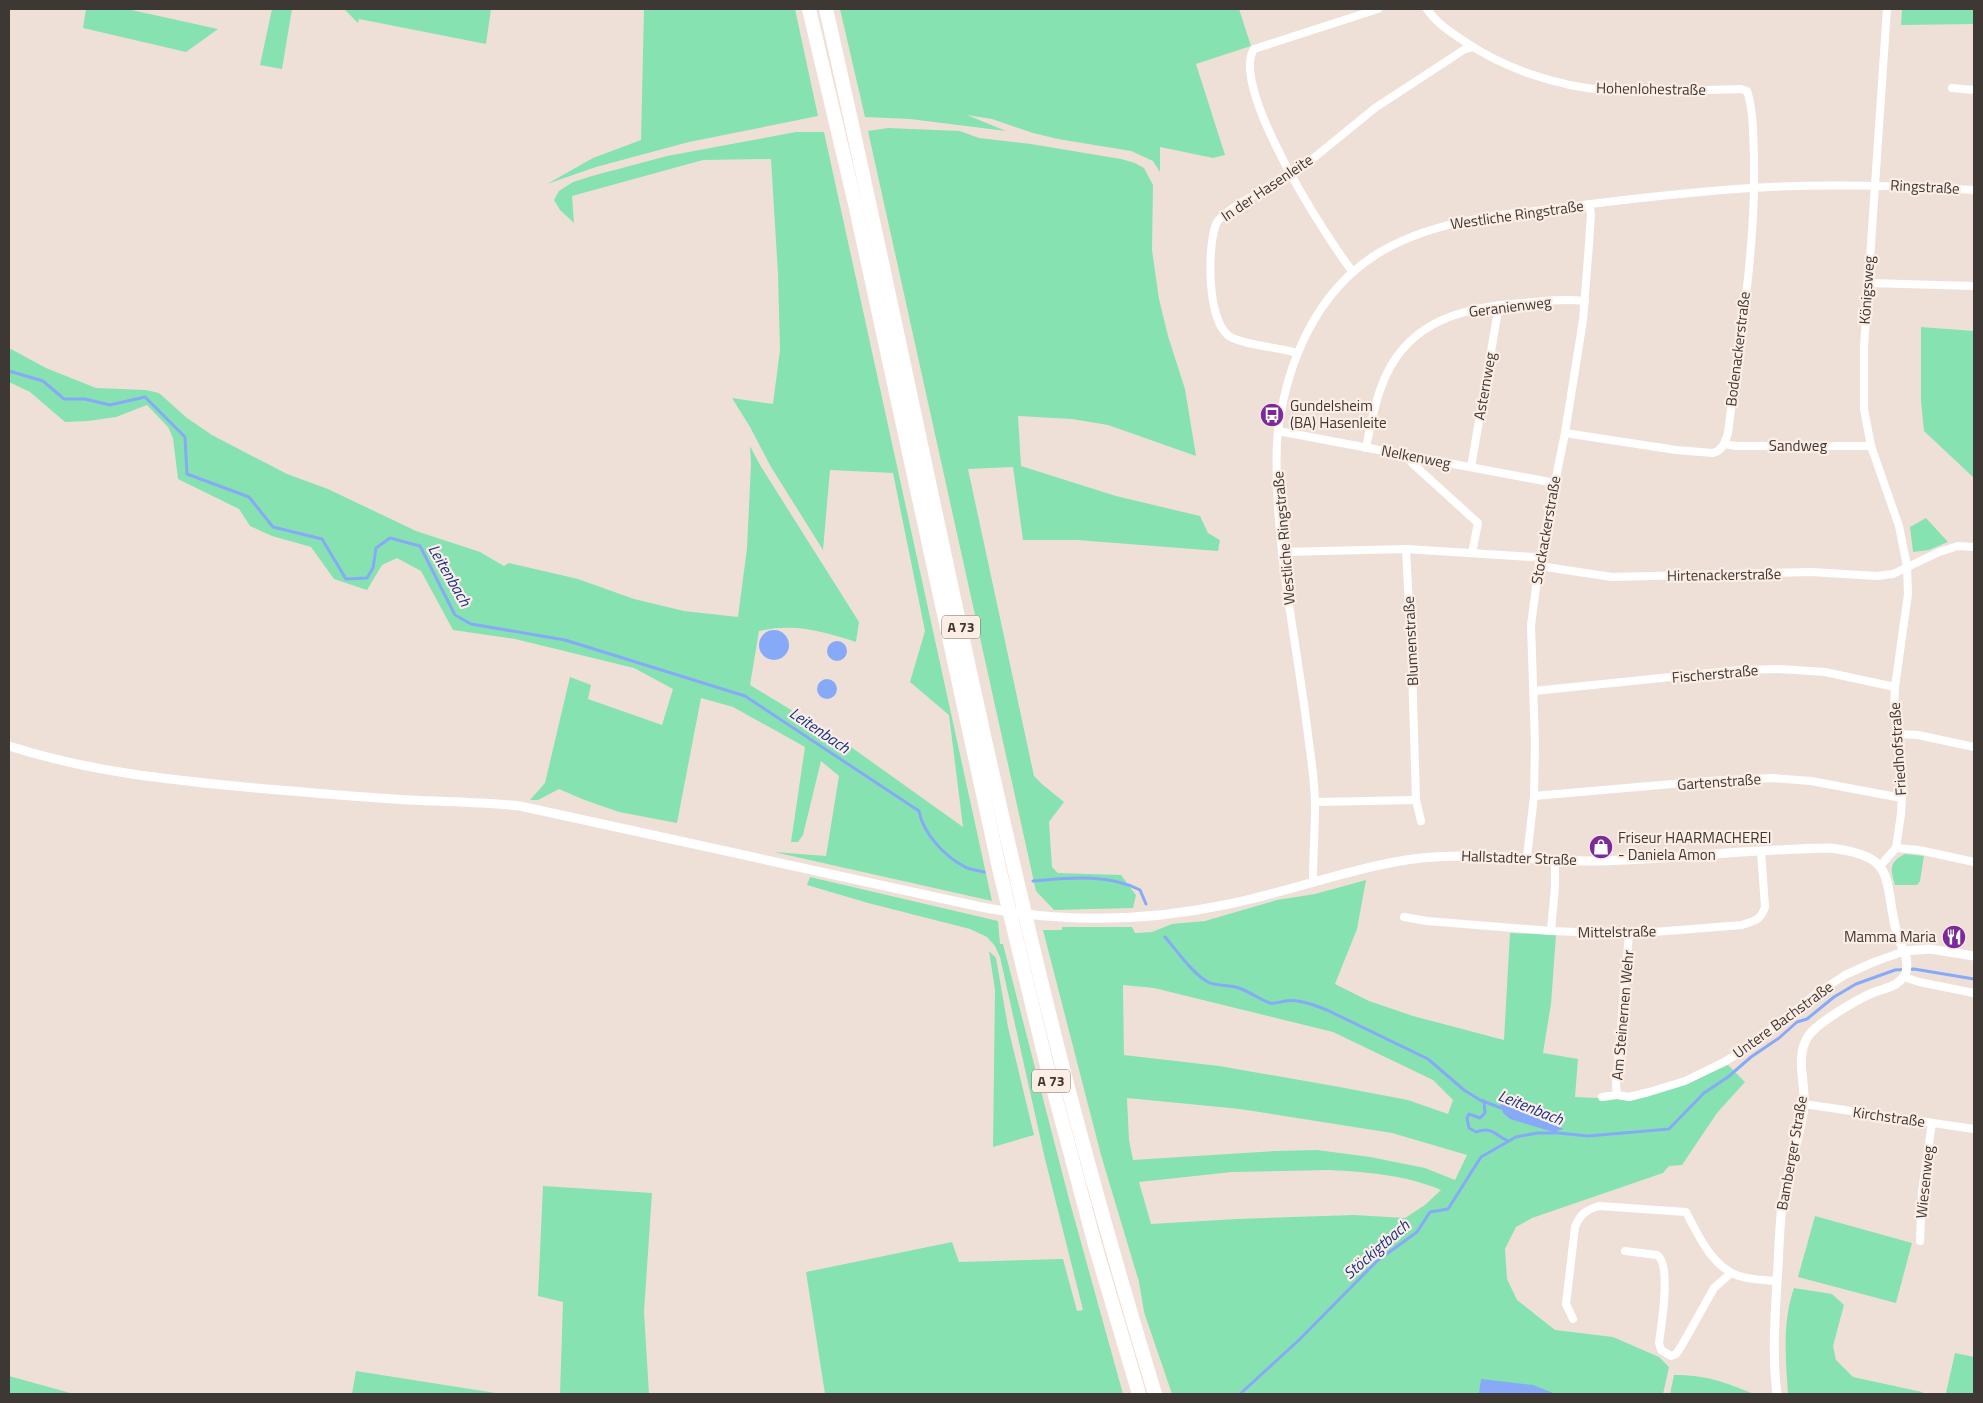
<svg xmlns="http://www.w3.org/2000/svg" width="1983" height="1403" font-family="'Titillium Web',sans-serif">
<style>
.green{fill:#87e2b1;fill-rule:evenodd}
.water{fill:#86aaf8}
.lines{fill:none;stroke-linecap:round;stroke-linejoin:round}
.stream{stroke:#86aaf8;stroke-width:3}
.minor{stroke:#fff;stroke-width:8}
.tertiary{stroke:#fff;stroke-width:9}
.motorway{stroke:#fff;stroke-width:14}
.labels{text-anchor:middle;stroke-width:4.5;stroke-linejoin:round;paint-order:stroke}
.shield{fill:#fcede5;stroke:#776e69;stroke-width:1}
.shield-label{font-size:14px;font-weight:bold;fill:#3e3834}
.street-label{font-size:15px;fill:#3e3834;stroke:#fcede5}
.poi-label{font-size:15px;fill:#3e3834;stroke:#fcede5;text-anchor:start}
.water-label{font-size:16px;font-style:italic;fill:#15338b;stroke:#fcede5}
</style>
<rect width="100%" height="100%" fill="#efe0d7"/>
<g class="green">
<path d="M86 9H127L218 29 186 52 83 28Z"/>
<path d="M272 9H292L282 69 260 65Z"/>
<path d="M344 9H491L486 44 359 19 358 23Z"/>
<path d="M644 9H795L818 116 689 142 596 167 547 184 593 158 641 140Z"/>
<path d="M840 9H1239L1251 46 1196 64 1225 155 1213 158 1160 147V172L1153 161 1131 151 1058 139 1033 133 992 119 967 115 1006 131 910 119 865 117Z"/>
<path d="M1902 9H1974V24L1901 25Z"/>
<path d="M888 128 960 131 979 138 1031 144 1121 159 1135 163 1144 168 1153 185 1152 250 1159 299 1168 336 1185 389 1196 456 1108 425 1072 419 1018 416 1021 466 1116 496 1200 516 1208 533 1220 540 1218 551 1077 540H1023L1013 467 968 469 1034 776 1043 785 1064 802 1049 822 1052 867 1058 873 1121 875 1136 895 1133 908 1054 910 1036 891 868 131Z"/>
<path d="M796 132H824L992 901 774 852 826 856 839 776 821 761 803 835 798 842H791L805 747 733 707 701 698 677 823 619 812 582 799 559 789 538 800H530L545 783 570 677 591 685 588 699 662 725 673 689 634 668 515 639 453 630 421 571 397 558 382 565 367 590 334 579 311 547 272 536 250 526 239 509 178 479 173 438 168 427 147 405 116 417 88 421 65 422 30 392 9 382V348L46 368 96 388 146 390 159 393 187 418 212 435 287 474 328 489 416 531 480 552 504 566 509 563 578 579 634 599 684 611 738 617 747 548 751 464 750 446 760 465 859 622 856 642C822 631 794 623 759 631L750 685 844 742 963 827 949 715 910 682 925 631 893 473 830 470 823 550 771 467 750 427 732 398 773 404 780 350 778 274 771 159 703 160 572 196 574 223 560 210 554 200 559 191 573 182 592 176 667 156Z"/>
<path d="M1921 327 1974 331V478L1924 431 1921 401Z"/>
<path d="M1926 518 1948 542 1929 550 1913 552 1910 527Z"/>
<path d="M1905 854 1924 856 1920 881 1917 885H1895C1890 869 1889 862 1905 854Z"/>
<path d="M810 877 998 921 1000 944H1003L1069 1199 1123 1394H825L806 1272 952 1242 959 1262 1063 1259 1077 1311 1083 1310 1045 1159 1000 957 995 946 987 937 970 929 868 903 807 885Z"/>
<path d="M1366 880 1357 929 1335 984 1369 1001 1413 1016 1504 1040 1510 933 1556 935 1551 1004 1543 1053 1578 1059 1575 1097 1623 1099 1685 1084 1728 1065 1745 1082 1717 1113 1682 1165 1669 1166 1663 1173 1532 1218 1516 1227 1505 1249 1507 1279 1517 1300 1555 1330 1613 1337 1659 1357 1669 1367 1663 1394H1172L1144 1312 1139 1282 1101 1155 1043 930H1062V927H1132L1135 933 1152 932 1172 924 1205 921 1277 900 1315 894ZM1123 985 1154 988 1333 1032 1433 1080 1453 1100 1448 1114 1408 1100 1334 1086 1219 1066 1124 1055ZM1127 1098 1240 1109 1392 1133 1467 1155 1455 1180 1425 1168 1370 1157 1317 1150 1274 1151 1133 1160 1129 1140ZM1501 1103 1507 1106 1564 1129 1504 1113ZM1329 1170C1366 1172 1406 1175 1441 1190L1425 1205 1405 1218 1354 1215 1236 1219 1151 1224 1139 1182 1232 1172Z"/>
<path d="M989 951 996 958 1008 1027 1034 1135 993 1147 995 990Z"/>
<path d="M543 1186 652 1193 644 1312 649 1394H560L563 1302 538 1296Z"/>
<path d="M1815 1216 1912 1243 1896 1303 1798 1277Z"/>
<path d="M1794 1288 1832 1294 1844 1305 1833 1346 1836 1360 1853 1377 1922 1392 1925 1394H1788C1786 1359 1782 1322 1794 1288Z"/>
<path d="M1955 1353 1974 1357V1394L1946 1393Z"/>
<path d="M356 1371 502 1394H352Z"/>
<path d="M1674 1375C1707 1375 1724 1382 1754 1394H1670Z"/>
<path d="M9 1376 74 1394H9Z"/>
</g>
<g class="water">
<circle cx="774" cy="645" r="15"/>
<circle cx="837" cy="651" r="10"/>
<circle cx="827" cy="689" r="10"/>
<path d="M1500 1103 1507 1106 1564 1129 1553 1132 1510 1119 1503 1113Z"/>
<path d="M1481 1379 1533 1385 1556 1394H1479Z"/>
</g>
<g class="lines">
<g class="stream">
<path d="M9 371 43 381 64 399H85L110 405 145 397 185 437 187 474 249 497 273 527 322 539 346 579 367 578 373 568 376 548 390 538 420 546 455 615 471 624 565 640 745 696 919 811C923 833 944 856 965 867 970 870 978 870 984 872"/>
<path d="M1033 881C1068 878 1109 873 1140 890L1146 904"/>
<path d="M1165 937C1177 951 1193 974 1208 982 1218 987 1229 984 1239 988 1248 991 1263 1001 1270 1003 1276 1004 1279 1002 1285 1001 1299 999 1314 1005 1327 1010L1428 1059 1464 1090 1480 1100 1504 1109"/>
<path d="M1484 1101 1485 1113 1480 1118 1469 1114 1467 1118 1469 1128 1476 1132C1492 1126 1495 1135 1508 1141"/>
<path d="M1553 1131 1558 1133 1588 1136 1669 1129 1704 1093 1728 1077 1751 1057 1779 1038 1797 1022 1807 1019 1834 997 1856 984 1895 970 1914 969 1974 979"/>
<path d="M1240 1394 1299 1340 1377 1261 1417 1232 1430 1212 1448 1209 1481 1157 1516 1137 1537 1133H1555"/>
</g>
<g class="minor">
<path d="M1427 9C1437 24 1453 34 1467 43 1506 69 1557 86 1604 90 1649 94 1696 90 1741 89L1747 91C1754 112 1753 137 1754 159 1756 251 1739 343 1728 433 1725 442 1723 450 1713 453L1676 450 1565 433"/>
<path d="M1952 88 1974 90"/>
<path d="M1353 272C1327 239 1229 87 1254 49L1378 9"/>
<path d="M1868 283 1974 286"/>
<path d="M1297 353C1279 347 1242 345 1229 336 1207 320 1207 248 1216 224 1219 217 1229 211 1236 206L1310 161 1375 108 1465 49 1473 47"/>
<path d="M1278 431 1555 483"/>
<path d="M1724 444 1736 446H1871"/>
<path d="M1366 448C1370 427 1374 405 1382 385 1404 326 1454 309 1512 304 1536 302 1561 298 1585 301"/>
<path d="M1406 455 1413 464 1478 523 1472 553"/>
<path d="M1471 467 1499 305"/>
<path d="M1406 549 1412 665 1416 800 1421 821"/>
<path d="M1282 552 1406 549 1532 557"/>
<path d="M1539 566 1612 577 1811 572 1877 576 1893 574 1939 552 1958 546 1974 547"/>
<path d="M1534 691 1740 670 1779 669 1825 672 1895 687"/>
<path d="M1897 734 1918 735 1974 747"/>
<path d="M1534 796 1707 781 1772 778 1811 781 1902 798"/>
<path d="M1315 802 1416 800"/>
<path d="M1896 848 1919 850 1974 862"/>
<path d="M1527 857 1534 796 1535 743 1531 625 1540 557 1565 433 1583 320 1589 244 1591 214 1589 204"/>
<path d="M1880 866 1896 848 1901 814 1903 778 1894 711 1895 687 1908 594 1907 566 1899 526 1871 446 1864 409V347L1887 9"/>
<path d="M1313 881C1313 856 1315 830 1315 805 1315 782 1311 758 1308 735 1299 659 1283 584 1278 507 1277 482 1275 456 1278 431 1287 362 1316 292 1377 254 1434 219 1503 215 1567 207 1629 199 1690 192 1751 188 1826 183 1900 186 1974 190"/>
<path d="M1404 917 1427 921 1551 931 1629 934 1742 925C1754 921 1761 920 1765 907L1761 851"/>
<path d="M1551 931 1555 886V859"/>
<path d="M1904 977 1919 982 1974 993"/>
<path d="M1617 1095 1616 1085 1629 934"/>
<path d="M1602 1097 1617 1095 1629 1097 1649 1092 1685 1081 1724 1062 1746 1049 1816 994 1845 975 1874 962 1905 951"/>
<path d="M1804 1104 1974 1129"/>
<path d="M1920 1241 1922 1191 1932 1123"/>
<path d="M1625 1251 1657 1255C1672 1264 1661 1327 1659 1343L1661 1350 1671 1356 1676 1354 1682 1345 1714 1288 1731 1273"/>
<path d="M1573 1319 1566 1304 1575 1227C1580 1214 1586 1210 1599 1206L1686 1212C1698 1235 1712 1267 1739 1276 1750 1280 1765 1280 1777 1281"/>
</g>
<g class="tertiary">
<path d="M9 746C90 772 170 780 255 788 306 792 358 797 410 800 447 802 483 802 520 806L981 907C1063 923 1143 922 1224 905 1291 892 1354 866 1421 858 1481 852 1538 861 1598 861 1675 859 1752 849 1830 848 1897 856 1883 876 1896 930 1899 946 1910 954 1906 972 1905 977 1900 981 1896 984 1889 988 1880 990 1872 993 1855 1001 1820 1021 1809 1035 1794 1056 1806 1083 1804 1106 1800 1139 1787 1172 1782 1206 1779 1230 1779 1256 1777 1281 1775 1318 1772 1357 1777 1394"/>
<path d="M1905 951 1930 949 1974 956"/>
</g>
<g class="motorway">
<path d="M809 9 856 208 999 868 1045 1058 1095 1245 1139 1394"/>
<path d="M826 9C906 358 972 710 1060 1057 1089 1170 1121 1282 1155 1394"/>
</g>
</g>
<defs>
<g id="bus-disc" transform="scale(1.25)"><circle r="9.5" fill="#7c2a99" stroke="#fcede5"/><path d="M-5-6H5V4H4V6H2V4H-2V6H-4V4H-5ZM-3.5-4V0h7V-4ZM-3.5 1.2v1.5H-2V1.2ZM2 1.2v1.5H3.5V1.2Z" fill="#fff"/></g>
<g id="shop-disc" transform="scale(1.25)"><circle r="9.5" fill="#7c2a99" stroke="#fcede5"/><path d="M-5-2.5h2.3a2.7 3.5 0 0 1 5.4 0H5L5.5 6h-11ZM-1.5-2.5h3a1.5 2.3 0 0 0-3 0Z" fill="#fff"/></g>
<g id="restaurant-disc" transform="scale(1.25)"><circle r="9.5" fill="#7c2a99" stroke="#fcede5"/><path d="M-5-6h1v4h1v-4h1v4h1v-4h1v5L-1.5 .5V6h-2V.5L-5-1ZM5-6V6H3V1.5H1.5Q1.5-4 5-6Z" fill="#fff"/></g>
</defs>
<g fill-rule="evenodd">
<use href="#bus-disc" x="1272" y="415"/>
<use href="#shop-disc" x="1601" y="847"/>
<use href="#restaurant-disc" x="1954" y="937"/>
</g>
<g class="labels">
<g class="shield">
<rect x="942" y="615.5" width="38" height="23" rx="4"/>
<rect x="1032" y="1069.5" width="38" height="23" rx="4"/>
</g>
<g class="shield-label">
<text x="961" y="632">A 73</text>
<text x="1051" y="1086">A 73</text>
</g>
<g class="street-label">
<text transform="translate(1651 89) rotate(1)" y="5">Hohenlohestraße</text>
<text transform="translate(1925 187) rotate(3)" y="5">Ringstraße</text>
<text transform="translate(1267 188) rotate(-34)" y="5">In der Hasenleite</text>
<text transform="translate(1517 215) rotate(-8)" y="5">Westliche Ringstraße</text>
<text transform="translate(1867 290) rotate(-86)" y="5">Königsweg</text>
<text transform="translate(1510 307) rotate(-7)" y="5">Geranienweg</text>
<text transform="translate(1738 349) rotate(-83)" y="5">Bodenackerstraße</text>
<text transform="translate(1485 386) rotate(-80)" y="5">Asternweg</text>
<text x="1798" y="451">Sandweg</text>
<text transform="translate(1416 457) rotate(11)" y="5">Nelkenweg</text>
<text transform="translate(1546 530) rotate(-80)" y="5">Stockackerstraße</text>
<text transform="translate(1284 538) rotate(-95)" y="5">Westliche Ringstraße</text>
<text transform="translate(1724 575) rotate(-1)" y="5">Hirtenackerstraße</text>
<text transform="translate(1411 641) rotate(-93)" y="5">Blumenstraße</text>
<text transform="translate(1715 674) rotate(-5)" y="5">Fischerstraße</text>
<text transform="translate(1898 749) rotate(-94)" y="5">Friedhofstraße</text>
<text transform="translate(1719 782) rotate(-4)" y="5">Gartenstraße</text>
<text transform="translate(1519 858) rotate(2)" y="5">Hallstadter Straße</text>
<text transform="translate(1617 932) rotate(-1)" y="5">Mittelstraße</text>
<text transform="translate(1623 1015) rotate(-85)" y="5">Am Steinernen Wehr</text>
<text transform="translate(1783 1020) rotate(-36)" y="5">Untere Bachstraße</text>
<text transform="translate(1889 1117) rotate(8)" y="5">Kirchstraße</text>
<text transform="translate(1792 1153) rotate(-80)" y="5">Bamberger Straße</text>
<text transform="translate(1925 1182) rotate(-84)" y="5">Wiesenweg</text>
</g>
<g class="poi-label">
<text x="1290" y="411">Gundelsheim<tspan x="1290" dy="17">(BA) Hasenleite</tspan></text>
<text x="1618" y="843">Friseur HAARMACHEREI<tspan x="1618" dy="17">- Daniela Amon</tspan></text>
<text x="1936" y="942" text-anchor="end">Mamma Maria</text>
</g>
<g class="water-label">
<text transform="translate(450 575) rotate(60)" y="6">Leitenbach</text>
<text transform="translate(820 730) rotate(34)" y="6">Leitenbach</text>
<text transform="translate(1531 1107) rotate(22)" y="6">Leitenbach</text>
<text transform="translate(1376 1249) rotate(-41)" y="6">Stöckigtbach</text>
</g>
</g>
<rect width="1983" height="1403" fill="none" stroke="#3e3834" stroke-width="20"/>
</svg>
